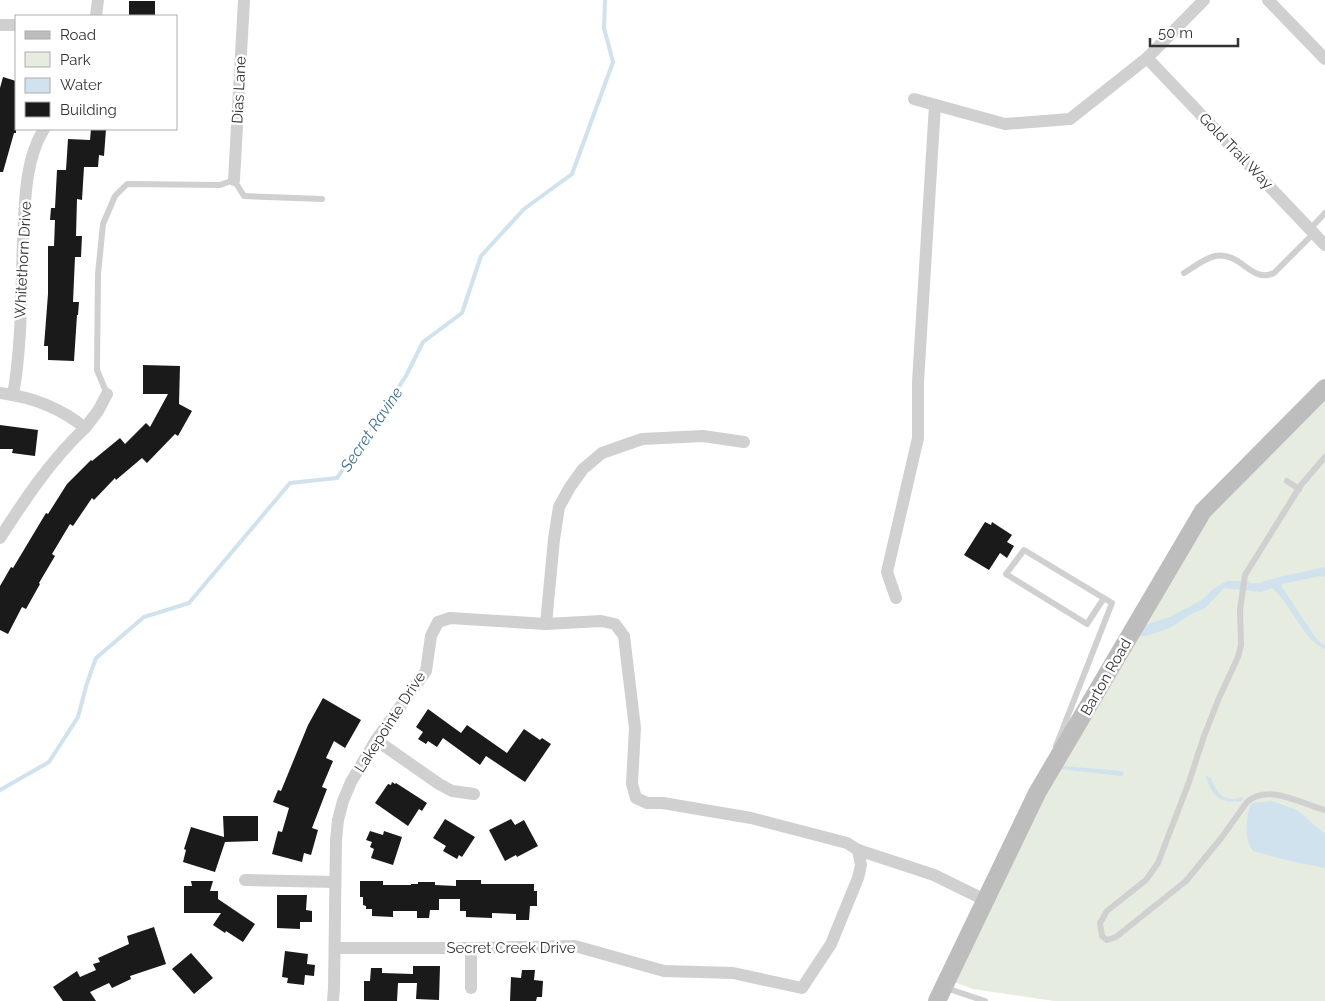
<svg xmlns="http://www.w3.org/2000/svg" width="1325" height="1001" font-family="Raleway,sans-serif">
<style>
.green{fill:#e6ecdf}
.water{fill:#cfe2ee}
.lines{fill:none;stroke-linecap:round;stroke-linejoin:round}
.stream{stroke:#cfe2ee;stroke-width:4}
.building{fill:#1a1a1a}
.lane{stroke:#d0d0d0;stroke-width:6}
.street{stroke:#d0d0d0;stroke-width:12}
.secondary{stroke:#bdbdbd;stroke-width:18}
.labels{text-anchor:middle;stroke-width:5;stroke-linejoin:round;paint-order:stroke}
.street-label{font-size:15px;fill:#333;stroke:#fff}
.water-label{font-size:16px;font-style:italic;fill:#3f7597;stroke:#fff}
</style>
<rect width="100%" height="100%" fill="#fff"/>
<path class="green" d="M1325 396V1001H1054L973 989 952 981 1040 797 1213 509Z"/>
<g class="water">
<path d="M1325 567V577L1320 576 1282 584 1281 586 1315 637 1321 643 1325 645V649C1303 641 1292 604 1272 588L1261 592 1224 588 1205 608 1193 613 1168 629 1145 636H1137L1140 627 1172 616 1202 600 1213 589 1227 581H1248L1251 583H1259L1275 578Z"/>
<path d="M1062 766 1122 771 1124 774 1122 776 1060 769Z"/>
<path d="M1206 776 1211 778C1215 788 1219 798 1231 799 1235 800 1239 797 1243 797L1242 801C1221 805 1211 795 1206 776Z"/>
<path d="M1272 801 1297 810 1325 834V868L1286 860 1253 851C1244 842 1246 818 1250 806L1252 803Z"/>
</g>
<g class="lines">
<path class="stream" d="M0 790 49 762 78 717 87 683 96 658 144 617 189 603 290 483 337 478 406 376 423 342 462 313 481 256 524 209 572 174 613 62 604 28 605 0"/>
</g>
<g class="building">
<rect x="129" y="1" width="26" height="15"/>
<path d="M3 77 16 81V133H14L3 172H0V88Z"/>
<path d="M91 129H106L104 156 99 155 98 167H84L82 200 77 199 76 236H82L81 257H75L73 302H79L78 315H77L74 361 48 360V346H44L48 294V246H54L55 220H50L51 208H55L57 170H66L68 139 90 140Z"/>
<path d="M143 365 180 366 179 404 192 411 178 436 175 434 147 463 142 458 116 480 115 478 94 500 92 498 73 526 70 524 52 554 55 556 39 583 40 584 26 609 22 607 8 634 0 630V586L11 567 13 568 46 513 48 514 67 484 91 460 92 461 120 438 125 444 146 423 150 427 168 394H143Z"/>
<path d="M0 425 38 430 35 456 12 453 13 449H0Z"/>
<path d="M985 522 991 525 992 522 1012 535 1007 542 1014 546 1007 558 1000 553 989 570 964 555Z"/>
<path d="M323 698 361 720 345 748 334 741 326 758 333 761 322 787 327 789 312 828 318 830 311 855 304 853 302 862 272 854 278 831 282 832 289 808 273 802 278 790 281 791 308 725Z"/>
<path d="M428 709 461 733 467 725 507 753 524 729 540 740 542 738 551 744 525 782 486 756 480 765 443 738 437 747 428 741 426 744 418 739 423 732 416 727Z"/>
<path d="M392 782 395 784 396 783 427 803 422 811 419 809 408 826 375 803 388 784 391 785Z"/>
<path d="M223 816H258V841L225 842 215 872 183 862 186 850 184 849 191 827 224 837Z"/>
<path d="M445 819 475 837 462 857 459 855 457 859 443 851 446 846 433 838Z"/>
<path d="M511 819 515 825 524 820 538 846 517 857 516 855 505 861 489 830Z"/>
<path d="M370 831 383 835 384 831 402 837 393 865 371 858 374 849 370 847 372 842 366 840Z"/>
<path d="M456 880H481V884H534V891H537V906H530L529 920H516V914L492 913V918L466 917V911H460V899H439V910H430L429 918H417V911H393V917L372 916V909H366V906L363 905V897H360V881H383V885H411V884H418V882H435V885L456 886Z"/>
<path d="M191 881H213L210 891H218V899L255 924 243 942 226 931 225 933 213 925 221 913H184V886H192Z"/>
<path d="M277 895H307L306 910 312 911V922H300V929L277 928Z"/>
<path d="M154 927 166 964 130 976 131 979 112 988 109 983 90 992 96 1001H63L53 987 77 971 80 977 96 970 93 964 100 962 98 958 129 944 127 936Z"/>
<path d="M285 951 308 954 307 964 315 965 314 976 305 975 304 985 287 983 288 978 282 977Z"/>
<path d="M191 953 213 978 194 994 172 969Z"/>
<path d="M413 966H440L439 1000 416 999 417 983H398L397 1001H364V981H370L371 968H382V973L413 974Z"/>
<path d="M522 970H535L534 980 543 981 542 997H537L536 1001H510L511 977 521 978Z"/>
</g>
<g class="lines">
<g class="lane">
<path d="M1310 229 1325 213"/>
<path d="M1184 273C1194 267 1203 259 1215 256 1241 251 1251 284 1274 273L1314 233"/>
<path d="M107 394 97 370 98 274 103 224 115 196 127 184 220 185 234 180 244 196 322 199"/>
<path d="M1325 457 1301 485 1245 575 1240 610 1241 645 1238 657 1219 698 1204 736 1189 782 1158 863 1146 880 1107 911 1100 923 1102 936 1107 940 1116 937 1186 881 1222 837 1247 802C1268 783 1302 804 1325 810"/>
<path d="M1287 481 1299 489"/>
<path d="M1056 746 1112 603 1024 550 1006 574 1087 624 1104 598"/>
<path d="M946 988 985 1001"/>
</g>
<g class="street">
<path d="M1268 0 1325 59"/>
<path d="M96 16 98 0"/>
<path d="M0 25H16"/>
<path d="M1147 58 1325 245"/>
<path d="M914 99 1005 124 1070 119 1147 58 1204 0"/>
<path d="M234 180 244 0"/>
<path d="M0 393C31 397 61 408 85 428 51 460 25 499 0 538"/>
<path d="M13 395C22 345 21 292 23 241 25 205 24 161 44 129"/>
<path d="M85 428 98 411 107 394"/>
<path d="M896 598 887 572 918 438V382L935 105"/>
<path d="M546 624 554 539 559 507 570 487 583 469 602 453 642 439 703 436 744 442"/>
<path d="M376 740 439 784 452 791 474 794"/>
<path d="M858 850 934 875 985 900"/>
<path d="M245 880 335 882"/>
<path d="M471 988V948"/>
<path d="M333 1001 334 988 336 840 338 820 343 801 351 782 376 740 426 671 431 636 438 622 450 618 546 624 601 621 615 624 624 636 635 728 632 784 636 798 647 803H663L751 818 847 843 858 850 861 865 858 878 831 944 802 988 733 973 664 971 575 946 471 948H335"/>
</g>
<path class="secondary" d="M937 1001 1037 793 1203 511 1325 388"/>
</g>
<g class="labels">
<g class="street-label">
<text transform="translate(239 90) rotate(-87)" y="5">Dias Lane</text>
<text transform="translate(1236 151) rotate(46)" y="5">Gold Trail Way</text>
<text transform="translate(23 260) rotate(-87)" y="5">Whitethorn Drive</text>
<text transform="translate(1106 677) rotate(-60)" y="5">Barton Road</text>
<text transform="translate(390 722) rotate(-57)" y="5">Lakepointe Drive</text>
<text x="511" y="953">Secret Creek Drive</text>
</g>
<g class="water-label">
<text transform="translate(371 429) rotate(-56)" y="6">Secret Ravine</text>
</g>
</g>
<rect x="15" y="15" width="162" height="115" fill="#ffffff" stroke="#adadad"/>
<rect x="25" y="31" width="25" height="8" fill="#bdbdbd" stroke="#adadad"/>
<text x="60" y="40" font-size="15" fill="#333333">Road</text>
<rect x="25" y="52" width="25" height="15" fill="#e6ecdf" stroke="#adadad"/>
<text x="60" y="65" font-size="15" fill="#333333">Park</text>
<rect x="25" y="78" width="25" height="15" fill="#cfe2ee" stroke="#adadad"/>
<text x="60" y="90" font-size="15" fill="#333333">Water</text>
<rect x="25" y="102" width="25" height="15" fill="#1a1a1a" stroke="#adadad"/>
<text x="60" y="115" font-size="15" fill="#333333">Building</text>
<path d="M1150 38v8h88v-8" fill="none" stroke="#333333" stroke-width="2.5"/>
<text x="1158" y="38" font-size="15" fill="#333333" stroke="#ffffff" stroke-width="4" paint-order="stroke">50 m</text>
</svg>
